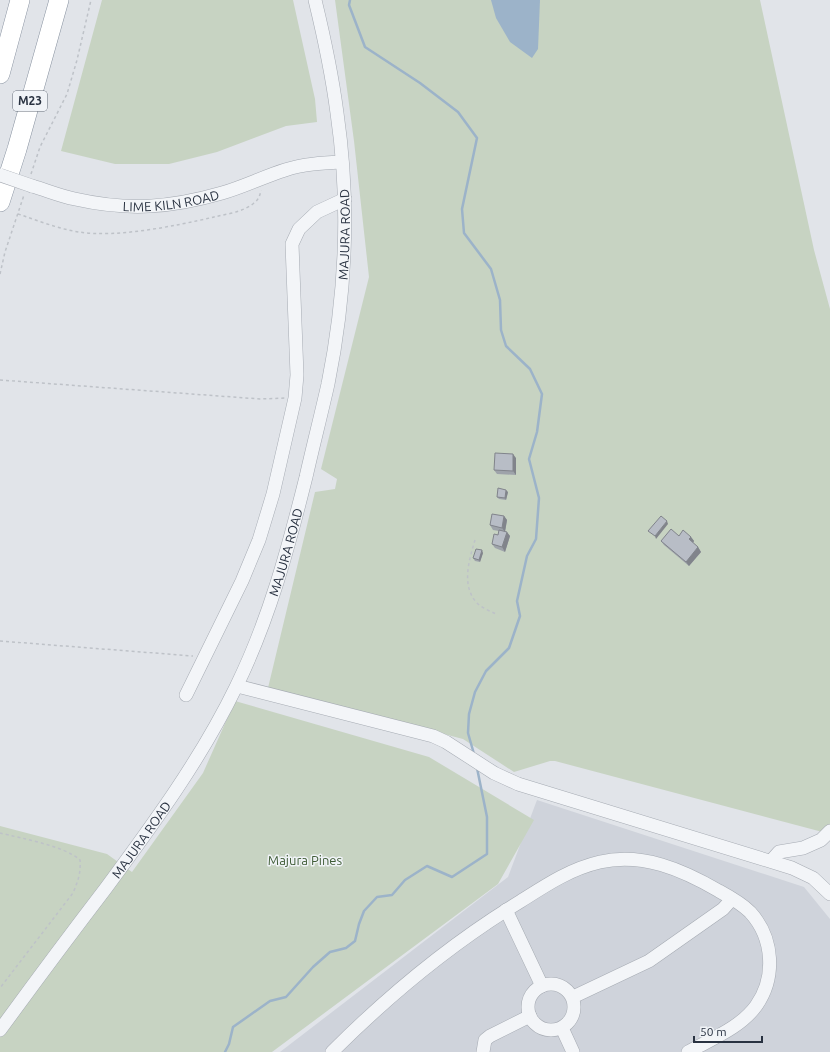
<svg xmlns="http://www.w3.org/2000/svg" width="830" height="1052" font-family="Ubuntu,sans-serif">
<style>
.built{fill:#cfd3db}
.green{fill:#c7d3c2}
.water{fill:#9cb3c9}
.lines{fill:none;stroke-linecap:round;stroke-linejoin:round}
.stream{stroke:#9cb3c9;stroke-width:2.5}
.minor-casing{stroke:#a6abb3;stroke-width:14}
.highway-casing{stroke:#8892a0;stroke-width:20}
.path{stroke:#bec2c8;stroke-width:1.5;stroke-dasharray:3 3;stroke-linecap:butt}
.minor{stroke:#f3f5f8;stroke-width:13}
.highway{stroke:#fff;stroke-width:19}
.minor-bridge-casing{stroke:#a6abb3;stroke-width:14;stroke-linecap:butt}
.minor-bridge{stroke:#f3f5f8;stroke-width:13}
.wall{fill:#9ea3aa}
.shaded-wall{fill:#81848b}
.building{fill:#b8bdc6;stroke:#81848b}
.labels{text-anchor:middle;stroke-width:3;stroke-linejoin:round;paint-order:stroke}
.shield{fill:#f0f3f7;stroke:#656c78;stroke-width:1}
.shield-label{font-size:12px;font-weight:bold;fill:#293241}
.street-label{font-size:13px;fill:#293241;stroke:#f0f3f7}
.park-label{font-size:13px;fill:#3f5c36;stroke:#f0f3f7}
</style>
<rect width="100%" height="100%" fill="#e1e4e9"/>
<path class="built" d="M537 800 804 887 830 919V1052H280L508 877Z"/>
<g class="green">
<path d="M102 0H293L315 99 317 122 286 126 217 152 169 164H115L61 151Z"/>
<path d="M335 0H760L814 250 830 309V834L555 761H550L514 772 463 739 268 688 315 492 335 489 337 479 321 469 369 277 354 141Z"/>
<path d="M235 701 429 757 534 820 498 884 272 1052H0V826L107 854 132 872 203 773Z"/>
</g>
<path class="water" d="M491 0H540L538 49 532 58 510 42 496 18Z"/>
<g class="lines">
<g class="stream">
<path d="M350 0 349 5 365 47 420 83 458 112 477 138 462 209 464 233 491 269 500 300 501 330 506 346 530 369 542 394 537 432 529 459 539 498 536 539 527 556 517 601 520 616 509 648 486 671 475 692 469 714 468 733 474 754"/>
<path d="M225 1052 229 1044 233 1027 270 1001 286 997 313 967 330 952 346 948 355 941 359 924 364 911 377 897 392 895 405 880 427 866 452 877 487 854V817L477 768"/>
</g>
<g class="minor-casing">
<g id="minor">
<path id="s1" d="M32 186C46 190 60 196 75 199 128 211 170 208 222 193 243 187 263 177 285 170 303 164 323 163 342 162"/>
<path d="M237 686 433 736 446 742 494 773 518 784 792 868 813 878 830 894"/>
<path d="M186 695 242 581 259 540 273 494 295 398 297 375 292 244 299 229 317 212 345 199"/>
<path d="M771 861 779 852 803 848 821 840 830 831"/>
<path d="M506 910 542 986"/>
<circle cx="551" cy="1007" r="23"/>
<path d="M573 997 649 961 723 909 732 899"/>
<path d="M562 1028 573 1052"/>
<path id="s2" d="M0 1030C35 982 70 935 106 888 154 823 201 759 236 687 269 620 288 549 306 477 313 446 321 415 328 384 346 295 350 203 337 113 332 75 324 37 315 0"/>
<path d="M332 1052C389 995 452 943 521 901 546 885 570 869 600 862 642 852 683 870 719 891 730 897 741 903 750 912 774 938 776 978 756 1006 740 1028 711 1039 688 1052"/>
<path d="M483 1052 485 1040 490 1036 530 1016"/>
</g>
</g>
<g class="highway-casing">
<g id="highway">
<path d="M0 74 20 0"/>
<path d="M0 202 17 149 59 0"/>
</g>
</g>
<g class="path">
<path d="M31 174 40 147 67 94 77 60 91 0"/>
<path d="M18 214C37 220 58 229 79 232 117 238 175 226 214 217 227 214 243 212 254 203 258 200 260 196 261 190"/>
<path d="M0 274 5 252 24 195"/>
<path d="M0 380 260 399 285 398"/>
<path d="M475 540C469 560 461 586 477 603 482 608 490 611 496 614"/>
<path d="M0 641 193 656"/>
<path d="M0 833C20 838 65 846 80 860 81 873 78 881 73 893L0 988"/>
</g>
<use href="#minor" class="minor"/>
<use href="#highway" class="highway"/>
<g class="minor-bridge-casing">
<path id="minor-bridge" d="M0 175 32 186"/>
</g>
<use href="#minor-bridge" class="minor-bridge"/>
</g>
<g class="wall">
<path d="M516 458V475L497 474 494 470Z"/>
<path d="M508 492 506 500 499 499 497 497Z"/>
<path d="M504 516 507 520 505 531 510 536 505 552 495 548 492 544 498 535 499 531 493 530 490 525Z"/>
<path d="M679 536 691 537 694 541 693 543 698 547 701 552 689 566 664 545 661 541Z"/>
<path d="M483 553 480 562 475 561 473 558Z"/>
</g>
<g class="shaded-wall">
<path d="M513 454 516 458V475L513 471Z"/>
<path d="M506 490 508 492 506 500 505 498Z"/>
<path d="M504 516 507 520 505 532 502 528Z"/>
<path d="M667 521 668 524 656 539 655 536Z"/>
<path d="M507 532 510 536 505 552 502 547Z"/>
<path d="M691 537 694 541 692 544 689 539Z"/>
<path d="M698 547 701 552 689 566 686 562Z"/>
<path d="M482 550 483 553 480 562 479 560Z"/>
</g>
<g class="building">
<path d="M495 453 513 454V471L494 470Z"/>
<path d="M498 488 506 490 505 498 497 497Z"/>
<path d="M492 514 504 516 502 528 490 525Z"/>
<path d="M661 516 667 521 655 536 648 531Z"/>
<path d="M671 529 679 536 683 530 691 537 689 539 698 547 686 562 661 541Z"/>
<path d="M499 530 507 532 502 547 492 544 494 534 498 535Z"/>
<path d="M476 549 482 550 479 560 473 558Z"/>
</g>
<g class="labels">
<rect class="shield" x="13" y="91" width="34" height="20" rx="3"/>
<g class="shield-label">
<text x="30" y="105">M23</text>
</g>
<g class="street-label">
<text dy="5" stroke="none"><textPath href="#s1" startOffset="142">LIME KILN ROAD</textPath></text>
<text dy="5" stroke="none"><textPath href="#s2" startOffset="885">MAJURA ROAD</textPath></text>
<text dy="5" stroke="none"><textPath href="#s2" startOffset="561">MAJURA ROAD</textPath></text>
<text dy="5" stroke="none"><textPath href="#s2" startOffset="237">MAJURA ROAD</textPath></text>
</g>
<g class="park-label">
<text x="305" y="865">Majura Pines</text>
</g>
</g>
<path d="M694 1036v6h68v-6" fill="none" stroke="#293241" stroke-width="2"/>
<text x="700" y="1036" font-size="12" fill="#293241" stroke="#f0f3f7" stroke-width="3" paint-order="stroke">50 m</text>
</svg>
